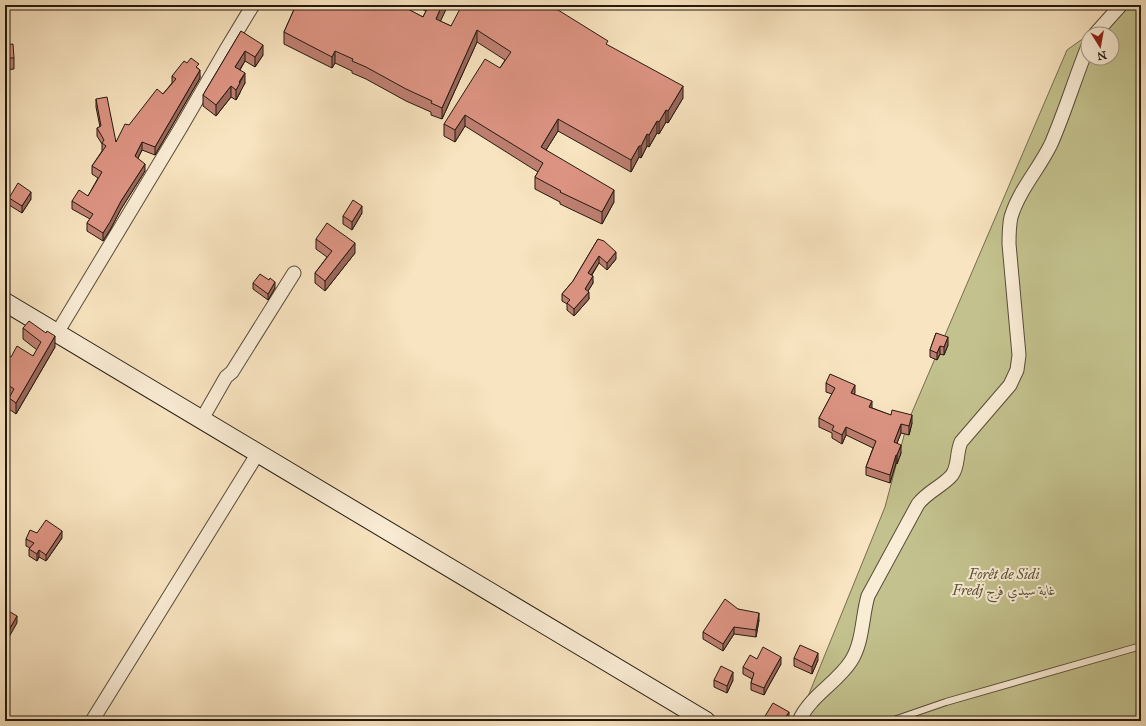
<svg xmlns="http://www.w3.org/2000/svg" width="1146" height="726" font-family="'IM FELL Great Primer',Amiri,serif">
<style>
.green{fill:#c3c28e;stroke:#746e4e}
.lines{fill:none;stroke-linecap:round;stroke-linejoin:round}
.service-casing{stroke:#594c3a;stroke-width:8}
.minor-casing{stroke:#594c3a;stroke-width:15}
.secondary-casing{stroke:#24190e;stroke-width:20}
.service{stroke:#faedd6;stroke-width:6}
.minor{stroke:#faedd6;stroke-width:13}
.secondary{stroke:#faedd6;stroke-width:18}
.wall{fill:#be7f71;stroke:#24190e;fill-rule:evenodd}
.shaded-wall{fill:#9b685c;stroke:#24190e}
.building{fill:#dd9483;stroke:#24190e}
.labels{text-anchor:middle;stroke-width:4;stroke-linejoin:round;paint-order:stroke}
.park-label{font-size:14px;font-style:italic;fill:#5c543b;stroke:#faedd6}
</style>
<rect width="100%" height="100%" fill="#f8e4c0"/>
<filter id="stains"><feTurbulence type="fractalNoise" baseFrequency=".005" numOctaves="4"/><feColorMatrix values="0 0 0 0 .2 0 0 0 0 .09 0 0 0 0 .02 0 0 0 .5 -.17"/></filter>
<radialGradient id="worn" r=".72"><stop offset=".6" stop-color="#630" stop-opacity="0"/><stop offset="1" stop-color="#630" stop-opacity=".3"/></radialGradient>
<path class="green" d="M1133 5H1141V721H798L885 507 907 424 1067 50 1088 35V58H1112V34H1090Z"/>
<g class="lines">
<g class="service-casing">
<path id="service" d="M891 721 946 702 1141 646"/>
</g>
<g class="minor-casing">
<g id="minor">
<path d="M1095 34 1121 5"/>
<path d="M57 333 180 129 227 48 253 5"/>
<path d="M202 419 226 377 232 372 294 273"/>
<path d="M92 721 258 453"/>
<path d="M799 721C810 696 837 683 851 661 863 643 862 616 868 596L918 504C928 491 943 486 952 475 959 466 956 453 961 442L1010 385 1017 370 1019 355 1009 244C1009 235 1009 226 1011 217 1019 190 1039 169 1051 144 1065 112 1075 78 1088 46"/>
</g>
</g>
<g class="secondary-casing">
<path id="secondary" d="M5 302 706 721"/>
</g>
<use href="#service" class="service"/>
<use href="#minor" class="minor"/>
<use href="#secondary" class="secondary"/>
</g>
<g class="wall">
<path d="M296 5H448L440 21 451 26 608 46 683 98 668 123 666 122 659 134 657 133 649 147 647 146 641 158 639 157 631 172 558 131 546 150 614 202 602 224 560 204V202L535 189V177L538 172 465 126 455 142 444 136V124L500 68 505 60 477 42 442 119 431 115V112L406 101 366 79 352 73V71L335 63 332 68 284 44V32ZM413 5 426 11 423 17 411 11Z"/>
<path d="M241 31 263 55 255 67 245 61 240 70 245 83 240 91V93L236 100 231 97 216 116 203 106V95Z"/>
<path d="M5 45 14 58V69L5 70Z"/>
<path d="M187 63 199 69 200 78 155 155 142 150 138 158 145 171 121 209 110 230 103 241 87 231V223L90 219 72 209V201L88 196 98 178 92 174V166L102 151V144L97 136V128L100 127 96 107V99L116 142 129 125 163 94 172 83V76Z"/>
<path d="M9 198 31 199 22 213 9 205Z"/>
<path d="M362 213 352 230 343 224V216Z"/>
<path d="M316 239 355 253 325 291 315 283V273L327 257 316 249Z"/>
<path d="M598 239 616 259 607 270 599 263 592 275 593 283 588 291 589 299 574 316 567 310V304L562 301V294L573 281Z"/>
<path d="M269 280 275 288 268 300 253 289V283Z"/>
<path d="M23 328 55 347 16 414 9 409V398L10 397 5 394V353L11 357 33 356 37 350 23 339Z"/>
<path d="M936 333 948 345 944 355 940 354 937 360 930 357V350Z"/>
<path d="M826 383 855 393 854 394 872 408 912 423 909 435 901 433 897 443 901 453 897 464 896 463 890 483 866 475V467L873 448 846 435 842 444 832 438V433L819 427V418L832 394 826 392Z"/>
<path d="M37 533 62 538 46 561 39 557 37 561 29 556V549L30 548 26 546V539Z"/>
<path d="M738 609 759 620 756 637 734 634 723 651 703 639V632Z"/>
<path d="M794 658 818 660 812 674 794 666Z"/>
<path d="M757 659 781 664 767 689 764 695 751 690V683L752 679 743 674V667Z"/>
<path d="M714 680H733L727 693 714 687Z"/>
</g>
<g class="shaded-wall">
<path d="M408 5H413L406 20V8Z"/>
<path d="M442 5H448L436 31V19Z"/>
<path d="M477 30V42L442 119V108Z"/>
<path d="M263 45V55L255 67V57Z"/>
<path d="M245 51V61L235 77V67Z"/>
<path d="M335 51V63L332 68V57Z"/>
<path d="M200 70V78L155 155V147Z"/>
<path d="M245 73V83L236 100V90Z"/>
<path d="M231 86V97L216 116V105Z"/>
<path d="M683 86V98L668 123V111Z"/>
<path d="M666 110V122L659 134V122Z"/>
<path d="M465 115V126L455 142V130Z"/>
<path d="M558 119V131L541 158V147Z"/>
<path d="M657 121V133L649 147V135Z"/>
<path d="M647 134V146L641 158V146Z"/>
<path d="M142 142V150L135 164V156Z"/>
<path d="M639 146V157L631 172V160Z"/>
<path d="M145 164V171L121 209 110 230 103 241V233L121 201Z"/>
<path d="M614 190V202L602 224V212Z"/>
<path d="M31 192V199L22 213V206Z"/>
<path d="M362 206V213L352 230V222Z"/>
<path d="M355 243V253L325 291V281Z"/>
<path d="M616 252V259L607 270V263Z"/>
<path d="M599 256V263L588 280V273Z"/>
<path d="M593 276V283L585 296V289Z"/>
<path d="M275 282V288L268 300V294Z"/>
<path d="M589 292V299L574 316V309Z"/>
<path d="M55 336V347L16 414V403Z"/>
<path d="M948 337V345L944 355V347Z"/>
<path d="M940 346V354L937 360V353Z"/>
<path d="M855 385V393L851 401V393Z"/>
<path d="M872 401V409L869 407Z"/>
<path d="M912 415V423L909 435V426Z"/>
<path d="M901 424V433L894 451V442Z"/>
<path d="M846 427V435L842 444V435Z"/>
<path d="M901 445V453L897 464V455Z"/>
<path d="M896 455V463L890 483V475Z"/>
<path d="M62 531V538L46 561V555Z"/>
<path d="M39 550V557L37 561V554Z"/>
<path d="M759 613V620L756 637V630Z"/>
<path d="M17 616V623L5 644V637Z"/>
<path d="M734 627V634L723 651V644Z"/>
<path d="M818 653V660L812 674V667Z"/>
<path d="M781 657V664L767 689 764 695V688L767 682Z"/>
<path d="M733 672V680L727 693V686Z"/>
<path d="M789 712V720L788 721H783Z"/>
</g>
<g class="building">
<path d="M296 5H408L406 8 423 17 429 5H442L436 19 451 26 462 5H550L608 41 606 44 683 86 668 111 666 110 659 122 657 121 649 135 647 134 641 146H639L631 160 558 119 541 147 614 190 602 212 560 192 561 191 535 177 543 163 465 115 455 130 444 124 485 59 500 68 511 52 477 30 442 108 431 103 432 101 406 89 366 67 352 61 353 59 335 51 332 57 284 32Z"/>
<path d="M241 31 263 45 255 57 245 51 235 67 245 73 239 82 240 83 236 90 231 86 216 105 203 95Z"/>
<path d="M13 44 14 58H5V45Z"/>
<path d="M191 58 199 64 196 67 200 70 155 147 142 142 135 156 145 164 121 201 110 222 103 233 87 223 93 214 72 201 79 190 88 196 102 172 92 166 106 146 102 143 104 140 97 128 101 126 96 99 107 97 116 142 125 124 129 125 157 89 163 94 176 79 172 76 184 61 187 63Z"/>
<path d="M18 183 31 192 22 206 9 198Z"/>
<path d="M353 200 362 206 352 222 343 216Z"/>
<path d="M327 223 355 243 325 281 315 273 332 251 316 239Z"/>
<path d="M598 239 604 241 616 252 607 263 599 256 588 273 593 276 585 289 589 292 574 309 567 303 570 300 562 294 573 281Z"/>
<path d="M260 274 269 280 270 278 275 282 268 294 253 283Z"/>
<path d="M29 321 46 333 47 331 55 336 16 403 9 398 14 389 5 383V353L11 357 17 346 33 356 41 342 23 328Z"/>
<path d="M936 333 948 337 944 347 940 346 937 353 930 350Z"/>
<path d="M830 374 855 385 851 393 872 401 869 407 891 415 892 410 912 415 909 426 901 424 894 442 901 445 897 455H896L890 475 866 467 876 441 846 427 842 435 832 430 834 426 819 418 835 388 826 383Z"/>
<path d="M46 520 62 531 46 555 39 550 37 554 29 549 34 543 26 539 30 530 37 533Z"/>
<path d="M725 599 738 609 759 613 756 630 734 627 723 644 703 632Z"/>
<path d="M5 609 17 616 5 637Z"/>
<path d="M800 645 818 653 812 667 794 658Z"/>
<path d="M763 647 781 657 767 682 764 688 751 683 754 673 743 667 750 655 757 659Z"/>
<path d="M721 666 733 672 727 686 714 680Z"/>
<path d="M773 703 789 712 783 721H762Z"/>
</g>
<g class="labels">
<g class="park-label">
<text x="1004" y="579">Forêt de Sidi<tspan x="1004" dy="16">Fredj غابة سيدي فرج</tspan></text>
</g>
</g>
<rect width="1146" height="726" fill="none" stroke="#f8e4c0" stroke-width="20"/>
<rect x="6" y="6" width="1134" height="714" fill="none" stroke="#24190e" stroke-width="2"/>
<rect x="10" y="10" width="1126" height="706" fill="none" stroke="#24190e"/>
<g transform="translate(1100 46) rotate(169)"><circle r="19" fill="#faedd6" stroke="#a49886"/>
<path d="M0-3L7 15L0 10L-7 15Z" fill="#8f2418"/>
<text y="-6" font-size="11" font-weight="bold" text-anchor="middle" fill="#24190e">N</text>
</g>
<rect width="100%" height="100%" filter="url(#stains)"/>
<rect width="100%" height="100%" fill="url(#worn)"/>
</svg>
